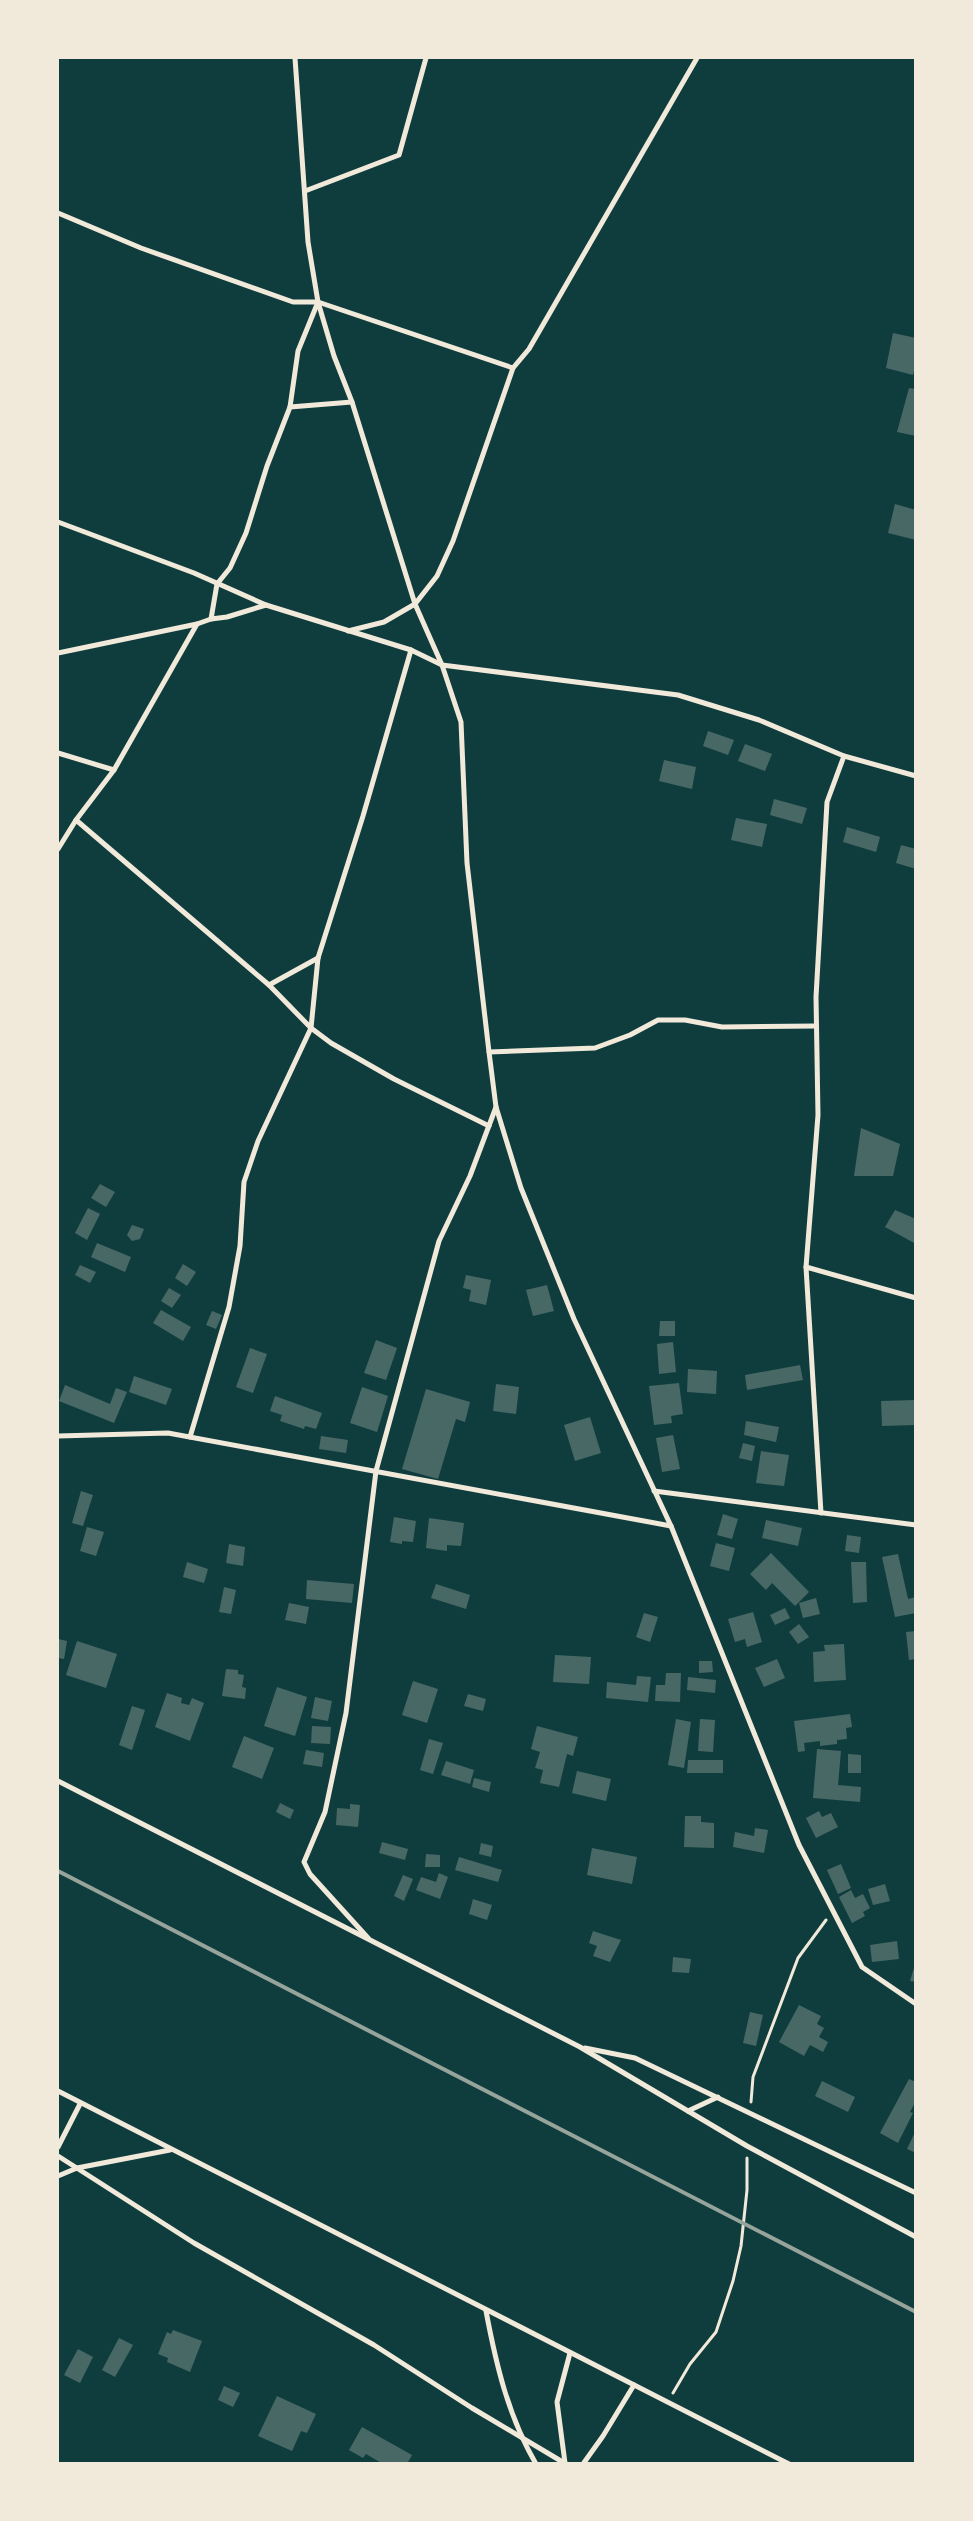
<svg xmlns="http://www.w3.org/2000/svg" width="973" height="2521" font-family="Signika,sans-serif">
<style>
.building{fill:#486865}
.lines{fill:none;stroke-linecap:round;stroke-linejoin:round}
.path{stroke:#f1e9da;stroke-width:3}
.minor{stroke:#f1e9da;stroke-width:5}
.rail{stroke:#97a49c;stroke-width:4}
</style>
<rect width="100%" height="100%" fill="#0f3d3e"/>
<g class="building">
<path d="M893 333 916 338V364L913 375 886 368Z"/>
<path d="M909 388 916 389V436L897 432Z"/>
<path d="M895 504 916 510V540L888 533Z"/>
<path d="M708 731 734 740 728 755 703 746Z"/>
<path d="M745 744 772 754 765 771 738 761Z"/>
<path d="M664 760 696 767 692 789 659 781Z"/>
<path d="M774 799 807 808 802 824 770 815Z"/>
<path d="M736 818 767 824 762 847 731 840Z"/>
<path d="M847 827 880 837 876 852 843 842Z"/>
<path d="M901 845 916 849V869L896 863Z"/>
<path d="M861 1128 900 1144 893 1176H854Z"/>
<path d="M100 1184 115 1192 106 1207 91 1198Z"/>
<path d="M88 1208 100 1214 87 1240 75 1233Z"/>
<path d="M895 1210 916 1219V1244L885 1227Z"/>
<path d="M132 1225 144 1229 140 1239 132 1241 127 1235Z"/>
<path d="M97 1243 131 1257 125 1272 91 1257Z"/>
<path d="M183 1264 196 1272 187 1286 175 1278Z"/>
<path d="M80 1265 96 1272 90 1283 75 1275Z"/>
<path d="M466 1275 491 1280 486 1305 469 1301 471 1290 463 1288Z"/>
<path d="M547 1285 554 1311 533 1316 526 1290Z"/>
<path d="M169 1288 181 1295 172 1308 161 1301Z"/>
<path d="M161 1310 191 1327 183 1341 153 1323Z"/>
<path d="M212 1311 222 1315 216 1329 206 1325Z"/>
<path d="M660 1321H675V1336H659Z"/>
<path d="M376 1340 397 1348 386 1380 364 1373Z"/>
<path d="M673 1342 676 1372 659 1374 657 1344Z"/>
<path d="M250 1348 267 1354 253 1393 236 1387Z"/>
<path d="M800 1365 803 1380 747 1390 745 1375Z"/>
<path d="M688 1369 717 1371 716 1394 687 1392Z"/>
<path d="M134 1376 172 1389 166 1405 129 1392Z"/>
<path d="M679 1383 683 1414 671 1416 672 1423 654 1425 649 1386Z"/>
<path d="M496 1384 519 1387 516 1414 493 1411Z"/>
<path d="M65 1385 110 1404 116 1388 127 1392 114 1423 59 1401Z"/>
<path d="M362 1387 388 1396 377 1432 350 1423Z"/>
<path d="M426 1389 470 1402 465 1422 456 1419 438 1479 402 1469Z"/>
<path d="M275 1396 322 1413 316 1429 305 1426 304 1429 280 1421 282 1415 270 1411Z"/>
<path d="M916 1400V1425L882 1426 881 1401Z"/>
<path d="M590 1417 601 1453 575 1461 564 1425Z"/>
<path d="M746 1421 779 1427 776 1442 744 1435Z"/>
<path d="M673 1435 680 1469 662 1472 656 1438Z"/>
<path d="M321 1436 348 1440 346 1453 319 1449Z"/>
<path d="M743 1443 755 1446 752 1461 739 1458Z"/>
<path d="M761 1451 789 1455 784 1486 756 1483Z"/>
<path d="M81 1491 93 1495 83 1526 72 1523Z"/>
<path d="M723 1514 738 1519 732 1539 717 1535Z"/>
<path d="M394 1517 416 1521 413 1542 402 1541V1544L390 1542Z"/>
<path d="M429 1518 464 1523 461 1546 447 1545V1551L426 1548Z"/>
<path d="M766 1520 802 1528 798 1546 762 1538Z"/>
<path d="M87 1527 104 1532 96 1556 80 1551Z"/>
<path d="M847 1535 861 1537 859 1553 845 1551Z"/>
<path d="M716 1543 735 1548 729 1571 710 1566Z"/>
<path d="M229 1544 245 1547 243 1566 226 1563Z"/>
<path d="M771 1553 809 1592 795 1606 772 1583 766 1590 750 1574Z"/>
<path d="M898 1554 908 1599 916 1597V1613L895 1617 882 1557Z"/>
<path d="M187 1562 208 1569 204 1583 183 1577Z"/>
<path d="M851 1562H866L867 1602 853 1603Z"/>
<path d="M307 1580 354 1584 352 1603 306 1599Z"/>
<path d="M436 1584 470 1595 466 1609 431 1598Z"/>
<path d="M224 1587 236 1590 231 1614 219 1612Z"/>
<path d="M816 1598 820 1614 803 1618 799 1603Z"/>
<path d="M289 1603 309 1607 306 1624 285 1620Z"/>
<path d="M785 1608 790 1618 775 1625 770 1615Z"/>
<path d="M753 1612 762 1642 747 1647 745 1639 735 1642 728 1619Z"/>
<path d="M644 1613 658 1617 650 1642 636 1637Z"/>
<path d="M799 1624 809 1637 798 1644 789 1632Z"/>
<path d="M916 1631V1659L909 1660 906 1632Z"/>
<path d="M58 1639 67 1641 64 1659 58 1658Z"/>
<path d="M77 1641 117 1654 106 1688 66 1675Z"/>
<path d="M844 1644 846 1680 814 1682 813 1652 825 1651 824 1645Z"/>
<path d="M555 1655 591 1657 589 1684 553 1682Z"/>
<path d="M777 1659 785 1678 764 1687 755 1668Z"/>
<path d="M699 1661H712L713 1672 699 1673Z"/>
<path d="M226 1669 238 1670V1674L244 1675 242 1687 246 1688 245 1699 222 1696Z"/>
<path d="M666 1673H681L680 1702 655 1701 656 1685H665Z"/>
<path d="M637 1676 651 1677 648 1702 606 1698 607 1682 636 1685Z"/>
<path d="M688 1677 716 1680 715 1693 687 1690Z"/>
<path d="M413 1681 438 1689 427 1723 402 1715Z"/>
<path d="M277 1687 307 1697 295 1736 264 1726Z"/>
<path d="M167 1693 182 1698 181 1703 189 1705 192 1698 204 1703 190 1741 155 1727Z"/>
<path d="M468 1694 486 1699 483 1711 464 1706Z"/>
<path d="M315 1697 332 1701 328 1721 311 1718Z"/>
<path d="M132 1706 145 1710 132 1750 119 1745Z"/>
<path d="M850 1714 852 1727 846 1728 847 1739 837 1740V1744L820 1746V1741L804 1743 805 1751 798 1752 794 1721Z"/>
<path d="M676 1719 691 1722 684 1768 668 1765Z"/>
<path d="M700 1719 715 1720 713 1752 698 1751Z"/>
<path d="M312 1726 331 1727 330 1744 311 1743Z"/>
<path d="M537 1726 578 1737 573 1756 567 1754 559 1787 540 1783 543 1770 535 1768 540 1752 531 1749Z"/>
<path d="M244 1736 274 1748 262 1779 232 1767Z"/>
<path d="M429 1739 443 1743 433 1774 420 1770Z"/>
<path d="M817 1749 841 1751 838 1785 861 1787 860 1802 813 1798Z"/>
<path d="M306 1750 324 1753 322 1767 303 1764Z"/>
<path d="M848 1754 861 1755V1773H848Z"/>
<path d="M688 1760H723V1773H687Z"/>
<path d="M446 1761 474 1770 470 1784 441 1775Z"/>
<path d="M577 1771 611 1779 606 1801 572 1793Z"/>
<path d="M474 1778 491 1782 489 1792 472 1787Z"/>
<path d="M280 1803 294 1810 290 1819 276 1812Z"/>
<path d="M350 1804 360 1805 358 1827 336 1825 337 1808 350 1809Z"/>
<path d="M819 1811 822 1817 831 1813 838 1827 816 1838 806 1818Z"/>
<path d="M685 1816H701V1822L714 1823V1848L684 1847Z"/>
<path d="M755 1828 768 1830 764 1853 733 1847 735 1832 754 1836Z"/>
<path d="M382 1842 408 1849 405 1860 379 1853Z"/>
<path d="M481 1843 493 1846 491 1857 479 1854Z"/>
<path d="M592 1848 637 1857 632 1884 587 1875Z"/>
<path d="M426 1854 440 1855V1867H425Z"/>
<path d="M459 1857 502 1870 498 1882 455 1870Z"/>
<path d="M841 1864 851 1888 838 1894 827 1870Z"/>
<path d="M439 1873 448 1877 440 1899 416 1890 421 1877 436 1882Z"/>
<path d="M403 1875 413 1879 404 1901 394 1896Z"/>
<path d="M885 1884 890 1901 873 1905 868 1889Z"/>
<path d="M851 1890 855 1898 863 1894 870 1908 863 1912 865 1916 852 1923 839 1897Z"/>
<path d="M473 1899 492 1905 487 1920 469 1914Z"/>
<path d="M593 1931 621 1940 610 1962 593 1956 597 1946 589 1943Z"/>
<path d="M897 1941 899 1959 872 1962 870 1945Z"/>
<path d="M673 1957 691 1959 689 1973 672 1972Z"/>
<path d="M916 1961V1982L910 1981Z"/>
<path d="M799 2005 821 2016 817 2024 824 2028 819 2037 828 2042 823 2052 810 2045 804 2056 779 2042Z"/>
<path d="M750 2012 763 2015 756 2046 743 2043Z"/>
<path d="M909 2079 916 2082V2101L910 2112 913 2113 898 2143 880 2133Z"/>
<path d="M822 2081 855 2097 848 2112 815 2096Z"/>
<path d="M916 2130V2153L907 2149Z"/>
<path d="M173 2330 202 2341 190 2372 167 2362 168 2358 158 2354 167 2332 171 2334Z"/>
<path d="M119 2338 133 2345 115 2377 102 2370Z"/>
<path d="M78 2349 93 2357 80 2383 64 2375Z"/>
<path d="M224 2386 240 2393 233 2407 218 2400Z"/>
<path d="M277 2396 316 2414 307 2433 301 2431 292 2451 258 2436Z"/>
<path d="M362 2427 412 2455 407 2464H383L366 2454 363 2458 349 2450Z"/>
</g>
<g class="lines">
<g class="path">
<path d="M751 2102 753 2077 798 1958 826 1920"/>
<path d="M673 2393 690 2364 716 2332 733 2281 741 2246 747 2190V2158"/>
</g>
<g class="minor">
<path d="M295 58 308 242 318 302 334 356 352 402 415 604 384 622 348 631"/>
<path d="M697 58 529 349 513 368 453 541 437 576 415 604 442 665 461 722 467 863 489 1052 496 1107 521 1188 574 1319 671 1526 799 1845 862 1967 916 2004"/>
<path d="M305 191 399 155 426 58"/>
<path d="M58 213 141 248 293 302H318L513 368"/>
<path d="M290 407 352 402"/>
<path d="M58 522 194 573 266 605 411 650 442 665 678 695 759 720 844 756 916 776"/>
<path d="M211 619 217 584 230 568 246 533 267 466 290 407 298 351 318 302"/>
<path d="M58 653 197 624"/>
<path d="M58 753 114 770"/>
<path d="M76 820 269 985 311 1028 331 1043 394 1079 489 1126"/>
<path d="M58 849 76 820 114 770 197 624 211 619 227 617 266 605"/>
<path d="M269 985 318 958"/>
<path d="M489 1052 595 1048 630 1035 658 1020H685L722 1027 816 1026"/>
<path d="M806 1267 916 1298"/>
<path d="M58 1436 168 1433 671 1526"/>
<path d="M190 1437 229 1307 240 1246 244 1182 258 1141 311 1028 318 958 363 816 411 650"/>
<path d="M654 1491 916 1525"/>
<path d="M821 1513 806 1267 818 1115 816 997 827 802 844 756"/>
<path d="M58 1781 580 2047 747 2146 916 2237"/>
<path d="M368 1938 310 1874 304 1862 325 1812 346 1713 376 1471 439 1241 470 1176 496 1107"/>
<path d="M585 2048 635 2058 916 2193"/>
<path d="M58 2091 789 2464"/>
<path d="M688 2111 718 2097"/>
<path d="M58 2147 80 2104"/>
<path d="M58 2156 194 2243 374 2345 472 2408 566 2464"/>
<path d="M58 2176 77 2168 170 2150"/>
<path d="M486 2311C496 2364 508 2416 536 2464"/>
<path d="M565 2463 557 2402 570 2353"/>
<path d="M583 2464 603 2436 634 2385"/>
</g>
<path class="rail" d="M58 1871 916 2312"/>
</g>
<rect width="973" height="2521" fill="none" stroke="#f1e9da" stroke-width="118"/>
</svg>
